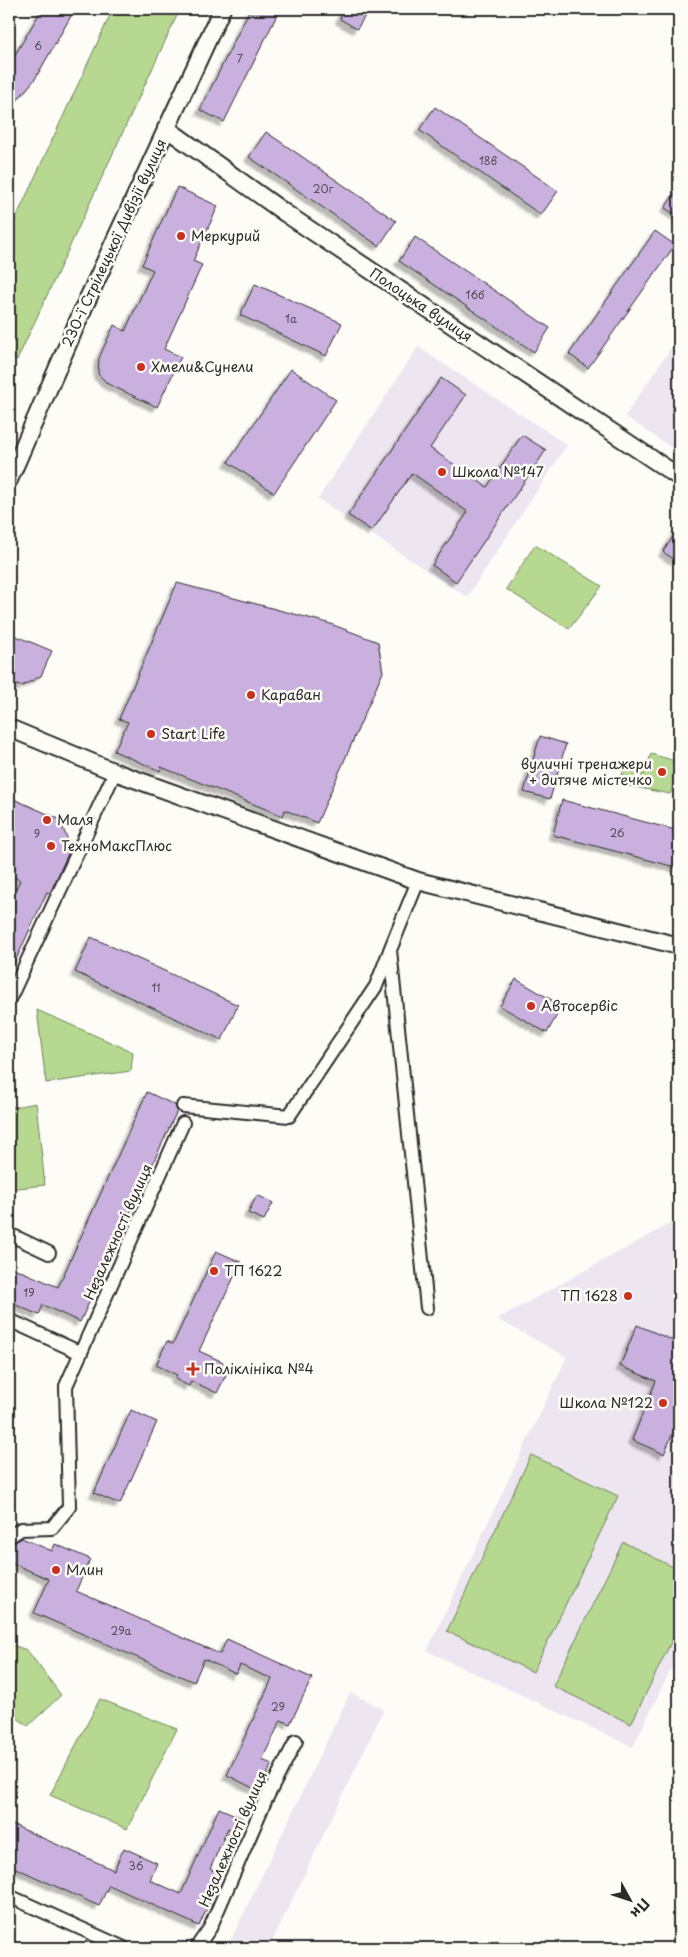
<svg xmlns="http://www.w3.org/2000/svg" width="688" height="1957" font-family="'Playpen Sans',sans-serif">
<style>
.built{fill:#ede5f0}
.green{fill:#b7d891;stroke:#71825e}
.building{fill:#c9b0de;stroke:#2b2b2b;filter:url(#shadow)}
.lines{fill:none;stroke-linecap:round;stroke-linejoin:round}
.minor-casing{stroke:#2b2b2b;stroke-width:16}
.tertiary-casing{stroke:#2b2b2b;stroke-width:20}
.minor{stroke:#fdfcf7;stroke-width:12}
.tertiary{stroke:#fdfcf7;stroke-width:16}
.poi-dot{fill:#c8321e;stroke:#fdfcf7;stroke-width:2}
.labels{text-anchor:middle;stroke-width:5;stroke-linejoin:round;paint-order:stroke}
.number-label{font-size:11px;fill:#524c58}
.poi-label{font-size:14px;fill:#2b2b2b;stroke:#fdfcf7;text-anchor:start}
.street-label{font-size:14px;fill:#2b2b2b;stroke:#fdfcf7}
</style>
<defs>
<filter id="shadow"><feDropShadow dx="-4.5" dy="4.5" stdDeviation="1" flood-color="#0004"/></filter>
</defs>
<rect width="100%" height="100%" fill="#fdfcf7"/>
<filter id="ink" filterUnits="userSpaceOnUse"><feTurbulence type="fractalNoise" baseFrequency=".02" numOctaves="2"/><feDisplacementMap in="SourceGraphic" scale="10" xChannelSelector="R" yChannelSelector="G"/><feConvolveMatrix kernelMatrix="1 2 1 2 8 2 1 2 1" color-interpolation-filters="sRGB"/></filter>
<g filter="url(#ink)">
<g class="built">
<path d="M679 336V453L625 416Z"/>
<path d="M418 347 567 445 467 597 318 499Z"/>
<path d="M679 1219V1652L633 1747 427 1651 567 1357 497 1319Z"/>
<path d="M350 1693 384 1709 269 1948H227Z"/>
</g>
<g class="green">
<path d="M113 9H180L17 360 9 356V233Z"/>
<path d="M535 545 602 586 569 629 506 589Z"/>
<path d="M651 754 679 762V781L676 780 670 794 619 784 624 769 644 775Z"/>
<path d="M37 1010 133 1052 131 1071 46 1083Z"/>
<path d="M36 1103 45 1185 9 1189V1108Z"/>
<path d="M531 1455 618 1496 533 1672 447 1631Z"/>
<path d="M623 1542 679 1570V1626L631 1724 553 1686Z"/>
<path d="M9 1644 27 1650 61 1695 28 1726 9 1712Z"/>
<path d="M100 1699 177 1729 127 1829 50 1795Z"/>
</g>
<g class="building">
<path d="M42 9H75L35 79 9 110V65Z"/>
<path d="M250 9H280L224 122 200 110Z"/>
<path d="M344 9H369L357 29 340 19Z"/>
<path d="M435 107 558 191 541 215 419 130Z"/>
<path d="M266 132 396 221 379 246 249 157Z"/>
<path d="M177 187 218 206 193 261 202 265 164 349 181 357 157 407 108 384 98 374 99 358 114 325 125 331 153 270 142 265Z"/>
<path d="M679 187V217L665 208Z"/>
<path d="M655 231 675 245 588 368 569 354Z"/>
<path d="M415 237 550 328 534 352 399 261Z"/>
<path d="M255 284 342 323 326 356 240 315Z"/>
<path d="M291 369 336 400 274 493 228 462Z"/>
<path d="M441 378 466 395 430 448 487 487 522 435 546 450 456 582 432 565 468 512 412 473 372 531 348 515Z"/>
<path d="M679 527V553L675 560 663 552Z"/>
<path d="M177 583 328 623 378 642 383 672 317 823 285 810 283 816 161 767 160 771 114 751 128 722 119 719Z"/>
<path d="M9 633 52 651 41 676 22 686 9 684Z"/>
<path d="M540 736 566 744 550 799 524 792Z"/>
<path d="M9 797 59 819 71 847 50 893 47 892 9 975V904L20 880 9 875Z"/>
<path d="M562 800 679 831V868L553 835Z"/>
<path d="M91 937 238 1005 222 1040 75 972Z"/>
<path d="M516 979 562 1006 547 1033 500 1006Z"/>
<path d="M147 1092 175 1105 177 1111 80 1322 43 1305 39 1315 9 1302V1266L58 1287Z"/>
<path d="M257 1195 273 1203 264 1220 248 1213Z"/>
<path d="M216 1251 241 1262 199 1351 223 1362 221 1366 229 1369 217 1393 191 1381 189 1386 175 1379 177 1375 156 1365 167 1341 173 1344Z"/>
<path d="M637 1325 679 1343V1418L664 1454 632 1440 656 1381 620 1366Z"/>
<path d="M131 1410 157 1422 120 1504 94 1493Z"/>
<path d="M22 1538 52 1551 55 1544 90 1559 76 1591 220 1654 227 1639 312 1678 290 1724 281 1720 262 1760 272 1764 259 1791 227 1775 272 1679 240 1665 236 1674 204 1659 194 1682 34 1613 49 1579 9 1562V1545Z"/>
<path d="M219 1808 242 1818 236 1832 228 1828 210 1869 222 1875 199 1926 109 1885 99 1906 9 1865V1823L114 1870 124 1848 157 1863 150 1880 181 1894Z"/>
</g>
<g class="lines">
<g class="minor-casing">
<g id="minor">
<path d="M418 881 390 950 427 1308"/>
<path d="M9 1000 115 772"/>
<path d="M183 1106 289 1116 376 986 389 953"/>
<path d="M9 1234 49 1253"/>
<path d="M9 1320 81 1353"/>
<path d="M9 1537 21 1529 52 1528 69 1507 66 1386 183 1123"/>
<path d="M9 1896 124 1948"/>
<path d="M196 1948 210 1928 265 1801 296 1741"/>
</g>
</g>
<g class="tertiary-casing">
<g id="tertiary">
<path d="M166 128 285 213 679 477"/>
<path d="M9 480 84 307 222 9"/>
<path d="M9 728 115 772 418 881 679 946"/>
</g>
</g>
<use href="#minor" class="minor"/>
<use href="#tertiary" class="tertiary"/>
</g>
</g>
<g class="poi-dot">
<circle cx="181" cy="236" r="5"/>
<circle cx="141" cy="367" r="5"/>
<circle cx="442" cy="472" r="5"/>
<circle cx="251" cy="695" r="5"/>
<circle cx="151" cy="734" r="5"/>
<circle cx="662" cy="772" r="5"/>
<circle cx="47" cy="820" r="5"/>
<circle cx="51" cy="846" r="5"/>
<circle cx="531" cy="1006" r="5"/>
<circle cx="214" cy="1271" r="5"/>
<circle cx="628" cy="1296" r="5"/>
<path d="M190.5 1361.5h5v5h5v5h-5v5h-5v-5h-5v-5h5z"/>
<circle cx="663" cy="1403" r="5"/>
<circle cx="56" cy="1570" r="5"/>
</g>
<g class="labels">
<g class="number-label">
<text x="38" y="50">6</text>
<text x="240" y="63">7</text>
<text x="488" y="165">18в</text>
<text x="323" y="193">20г</text>
<text x="475" y="299">16б</text>
<text x="291" y="323">1а</text>
<text x="617" y="837">26</text>
<text x="37" y="838">9</text>
<text x="156" y="992">11</text>
<text x="29" y="1297">19</text>
<text x="121" y="1635">29а</text>
<text x="278" y="1711">29</text>
<text x="136" y="1870">36</text>
</g>
<g class="poi-label">
<text x="191" y="241">Меркурий</text>
<text x="151" y="372">Хмели&amp;Сунели</text>
<text x="452" y="477">Школа №147</text>
<text x="261" y="700">Караван</text>
<text x="161" y="739">Start Life</text>
<text x="652" y="769" text-anchor="end">вуличні тренажери<tspan x="652" dy="16">+ дитяче містечко</tspan></text>
<text x="57" y="825">Маля</text>
<text x="61" y="851">ТехноМаксПлюс</text>
<text x="541" y="1011">Автосервіс</text>
<text x="224" y="1276">ТП 1622</text>
<text x="618" y="1301" text-anchor="end">ТП 1628</text>
<text x="204" y="1374">Поліклініка №4</text>
<text x="653" y="1408" text-anchor="end">Школа №122</text>
<text x="66" y="1575">Млин</text>
</g>
<g class="street-label">
<text transform="translate(114 243) rotate(-65)" y="5">230-ї Стрілецької Дивізії вулиця</text>
<text transform="translate(421 305) rotate(34)" y="5">Полоцька вулиця</text>
<text transform="translate(118 1232) rotate(-66)" y="5">Незалежності вулиця</text>
<text transform="translate(233 1839) rotate(-66)" y="5">Незалежності вулиця</text>
</g>
</g>
<rect width="688" height="1957" fill="none" stroke="#fdfcf7" stroke-width="30"/>
<rect x="15" y="15" width="658" height="1927" fill="none" stroke="#2b2b2b" stroke-width="2" filter="url(#ink)"/>
<g transform="translate(630 1900) rotate(130)" stroke="#fdfcf7" stroke-width="4" paint-order="stroke">
<path d="M0-4L9 19L0 12L-9 19Z" fill="#2b2b2b"/>
<text y="-8" font-size="14" font-weight="bold" text-anchor="middle" fill="#2b2b2b">Пн</text>
</g>
</svg>
